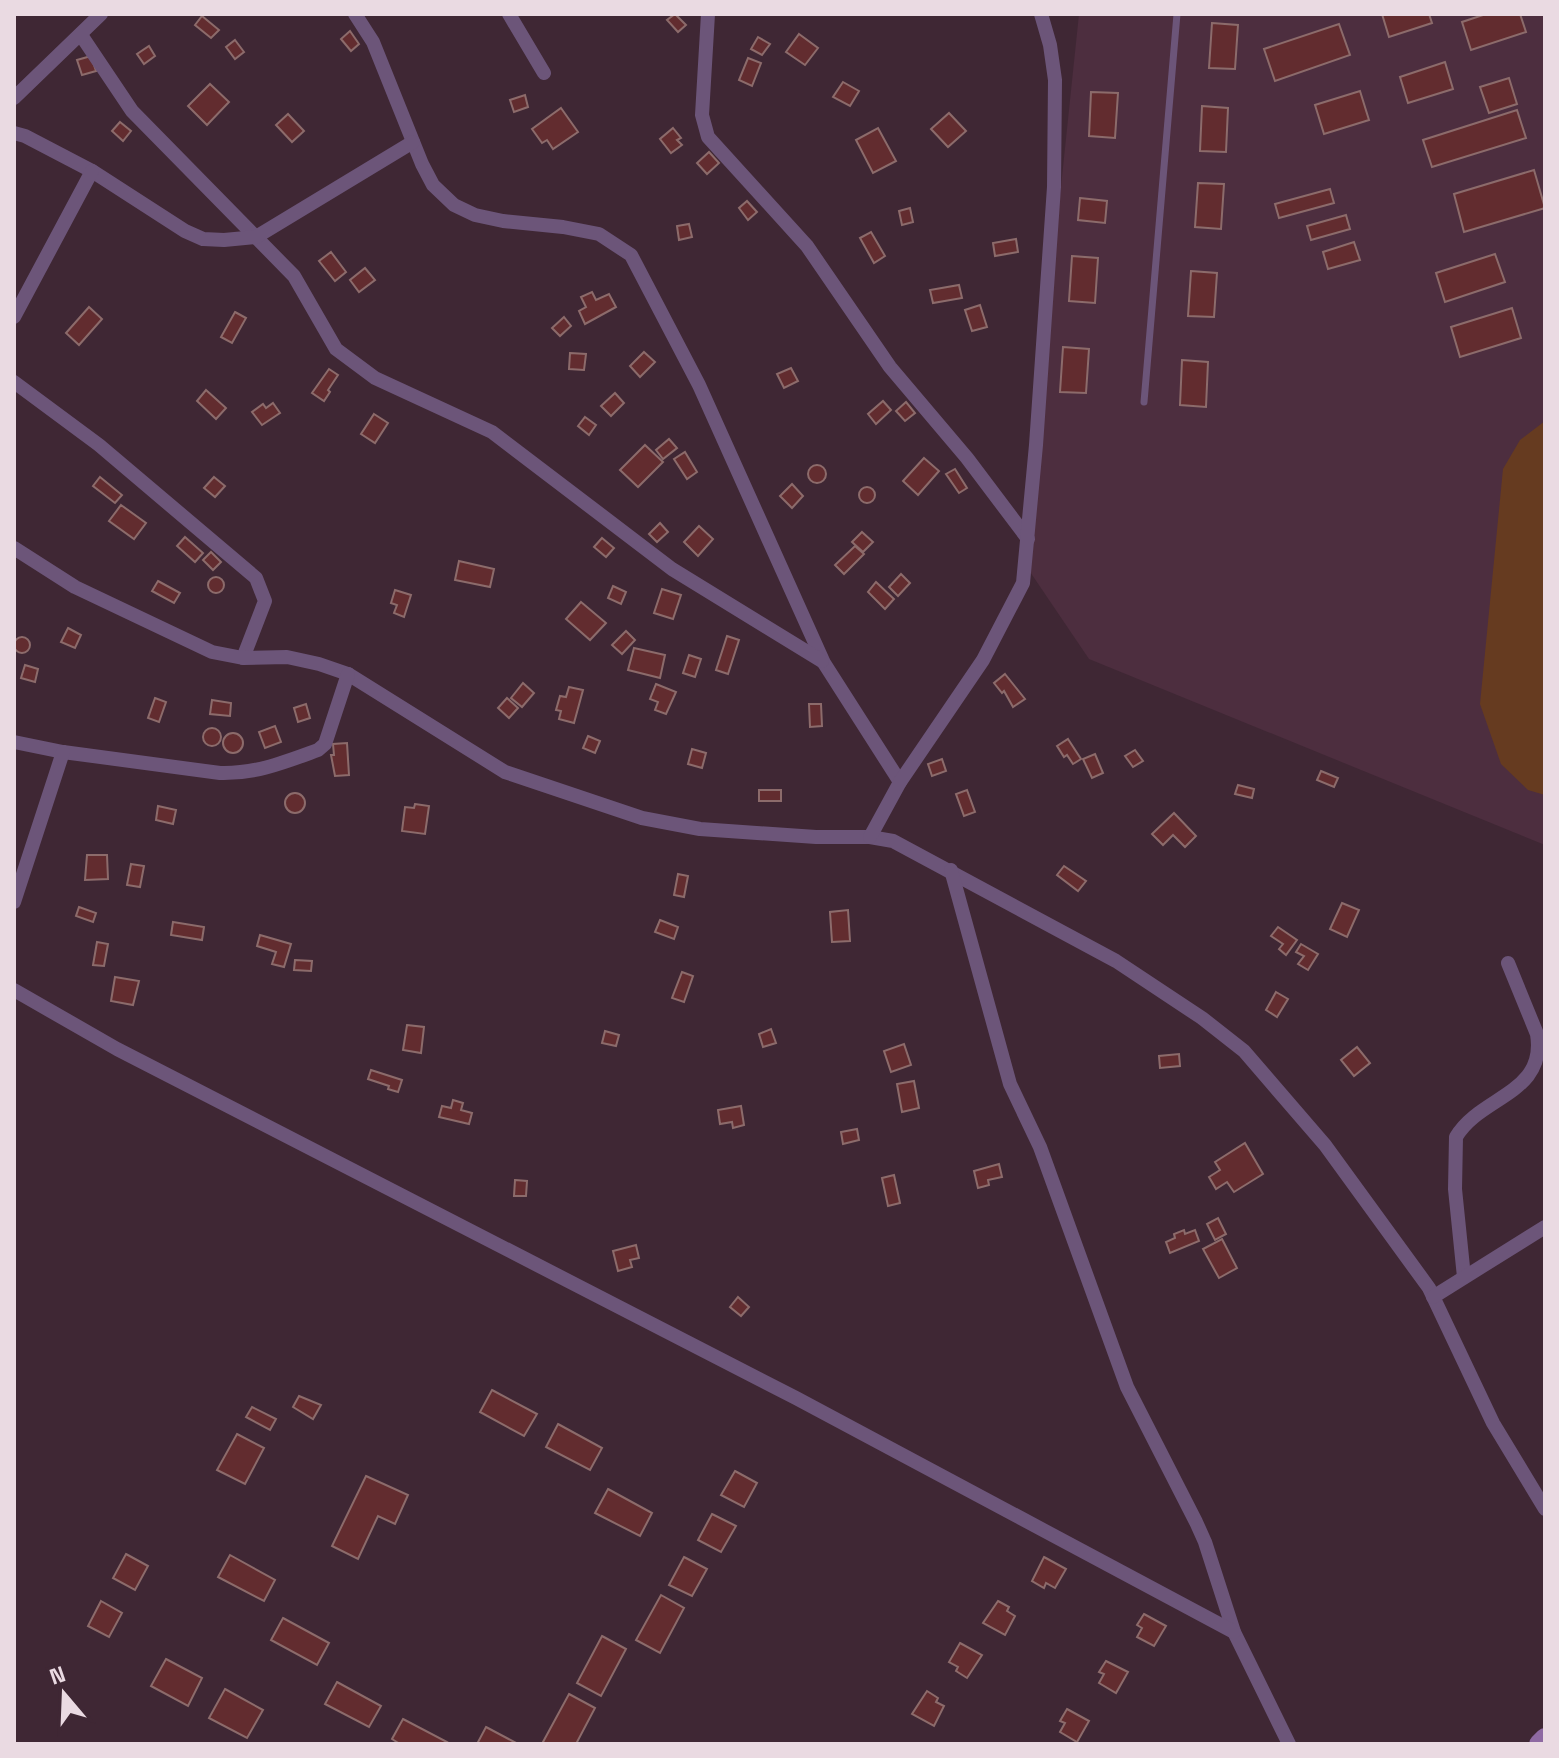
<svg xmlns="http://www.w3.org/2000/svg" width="1559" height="1758" font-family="'Space Grotesk',sans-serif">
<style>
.built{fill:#4d2e3f}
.green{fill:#663b20}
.building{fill:#622c2f;stroke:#8c6b6b;stroke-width:2}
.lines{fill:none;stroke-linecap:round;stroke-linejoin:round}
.lane{stroke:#6c5579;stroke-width:7}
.street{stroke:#6c5579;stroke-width:14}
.secondary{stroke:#8e69a2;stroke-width:20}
</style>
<rect width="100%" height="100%" fill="#3f2734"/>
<path class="built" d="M1079 14H1545V845L1089 659 1022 560Z"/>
<path class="green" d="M1545 421V795L1528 790 1501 764 1480 704 1503 469 1520 440Z"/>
<g class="building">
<path d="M675 14 686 25 678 32 667 20Z"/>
<path d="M1382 14H1429L1432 23 1389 37Z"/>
<path d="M1486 14H1520L1526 32 1471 50 1462 22Z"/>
<path d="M202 16 219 30 211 38 195 25Z"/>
<path d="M1212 23 1238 25 1235 69 1209 68Z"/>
<path d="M1339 24 1350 55 1275 81 1264 49Z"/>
<path d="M350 31 359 44 351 51 341 39Z"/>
<path d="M799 34 818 48 805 65 786 52Z"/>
<path d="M758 37 770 44 762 55 751 49Z"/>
<path d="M235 40 244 52 235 59 226 47Z"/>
<path d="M149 46 155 56 144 64 137 54Z"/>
<path d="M91 56 96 71 82 75 77 60Z"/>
<path d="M748 58 761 63 752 86 739 80Z"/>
<path d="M1445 62 1453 89 1408 103 1400 77Z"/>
<path d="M1509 78 1517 104 1489 113 1480 87Z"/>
<path d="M843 82 859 91 850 106 833 97Z"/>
<path d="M210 84 229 102 207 125 188 106Z"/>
<path d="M1360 91 1369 120 1324 134 1315 105Z"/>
<path d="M1091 92 1118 93 1115 138 1089 136Z"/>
<path d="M525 95 528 107 514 112 510 100Z"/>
<path d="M1202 106 1228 108 1226 152 1200 151Z"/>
<path d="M561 108 578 132 553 149 547 140 542 143 532 129Z"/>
<path d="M1517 110 1526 138 1432 167 1423 140Z"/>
<path d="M949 113 966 131 948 147 931 129Z"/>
<path d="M288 114 304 131 292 142 276 125Z"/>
<path d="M120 122 131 131 123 141 112 131Z"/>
<path d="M673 128 681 138 677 140 682 145 671 153 660 139Z"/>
<path d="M878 128 896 161 873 173 856 140Z"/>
<path d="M709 152 719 163 707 174 697 163Z"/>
<path d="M1534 170 1545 208 1464 232 1454 194Z"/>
<path d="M1198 183 1224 184 1221 229 1195 227Z"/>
<path d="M1330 189 1334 203 1279 218 1275 204Z"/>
<path d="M1080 198 1107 201 1105 223 1078 220Z"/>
<path d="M747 201 757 212 748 220 739 208Z"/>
<path d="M910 208 913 222 902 225 899 211Z"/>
<path d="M1346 215 1350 229 1311 240 1307 226Z"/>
<path d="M689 224 692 237 679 240 677 226Z"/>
<path d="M871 232 885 256 874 263 860 238Z"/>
<path d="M1016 239 1018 252 995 256 993 243Z"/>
<path d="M1354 242 1360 260 1328 269 1323 252Z"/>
<path d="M331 252 346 272 335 281 319 261Z"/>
<path d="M1495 254 1505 282 1445 302 1436 273Z"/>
<path d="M1072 256 1098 258 1095 303 1069 301Z"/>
<path d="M365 268 375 280 359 292 350 280Z"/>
<path d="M1191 271 1217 273 1214 317 1188 316Z"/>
<path d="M959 285 962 298 933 303 930 290Z"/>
<path d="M592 292 596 300 609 294 616 307 585 324 579 311 586 307 581 297Z"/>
<path d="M980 305 987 327 972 331 965 310Z"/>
<path d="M89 307 102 319 79 345 66 333Z"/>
<path d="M1512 308 1521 338 1460 357 1451 327Z"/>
<path d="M235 312 246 318 232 343 221 337Z"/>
<path d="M564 317 571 326 560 336 552 328Z"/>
<path d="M1063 347 1089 349 1086 393 1060 392Z"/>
<path d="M644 352 655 362 640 377 630 366Z"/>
<path d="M570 353 586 354 584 370 569 369Z"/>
<path d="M1182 360 1208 362 1206 407 1180 405Z"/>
<path d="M791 368 798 381 784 388 777 374Z"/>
<path d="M329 369 338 375 328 390 330 392 324 401 312 393Z"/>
<path d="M206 390 226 408 216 419 197 401Z"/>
<path d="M615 393 624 403 611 416 601 406Z"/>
<path d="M883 401 891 410 876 424 868 414Z"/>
<path d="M906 402 915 413 905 421 896 411Z"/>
<path d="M273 403 280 413 262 425 252 412 263 404 266 408Z"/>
<path d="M374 414 388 423 375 443 361 434Z"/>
<path d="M585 417 596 425 589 435 578 426Z"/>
<path d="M669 439 677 448 663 459 656 450Z"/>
<path d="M645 445 663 462 638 487 620 470Z"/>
<path d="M685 452 697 472 687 479 674 459Z"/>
<path d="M924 458 939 471 918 495 903 481Z"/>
<circle cx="817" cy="474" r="9"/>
<path d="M955 469 967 488 959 493 946 474Z"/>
<path d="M100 477 122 495 115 503 93 486Z"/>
<path d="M214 477 225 486 215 497 204 488Z"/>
<path d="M792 484 803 496 792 508 780 496Z"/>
<circle cx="867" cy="495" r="8"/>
<path d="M121 505 146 523 134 539 109 521Z"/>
<path d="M660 523 668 532 657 542 649 534Z"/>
<path d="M699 526 713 539 698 556 684 542Z"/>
<path d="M862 532 873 542 863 552 852 542Z"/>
<path d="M185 537 203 553 195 562 177 546Z"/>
<path d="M602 538 614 548 606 557 594 547Z"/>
<path d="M855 546 864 554 844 574 835 565Z"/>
<path d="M211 552 221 562 213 570 203 560Z"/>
<path d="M459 561 494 569 490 587 455 580Z"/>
<path d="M901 574 910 583 898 596 889 587Z"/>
<circle cx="216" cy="585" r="8"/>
<path d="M158 581 180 593 174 603 152 591Z"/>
<path d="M876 582 894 599 885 609 868 592Z"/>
<path d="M613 586 626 592 621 604 608 598Z"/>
<path d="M662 589 681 595 673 619 654 613Z"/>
<path d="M395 590 411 595 404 617 394 613 397 605 391 603Z"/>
<path d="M581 602 606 623 590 640 566 619Z"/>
<path d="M68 628 81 635 75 648 61 642Z"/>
<path d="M626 631 635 640 622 654 612 645Z"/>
<path d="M727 636 739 640 728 674 716 670Z"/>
<circle cx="22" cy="645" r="8"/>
<path d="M634 648 665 655 660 678 628 670Z"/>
<path d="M689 655 701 659 695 677 683 673Z"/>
<path d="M25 665 38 669 35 682 21 678Z"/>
<path d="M1005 674 1025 699 1013 707 1004 691 1002 693 994 683Z"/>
<path d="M523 683 534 693 522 707 511 698Z"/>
<path d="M656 684 676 692 666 714 655 710 658 702 650 699Z"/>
<path d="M569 687 583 690 574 723 559 719 561 711 556 710 560 696 566 697Z"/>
<path d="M155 698 166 702 159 722 148 718Z"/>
<path d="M507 698 518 708 509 718 498 708Z"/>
<path d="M212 700 231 703 230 716 210 714Z"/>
<path d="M306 704 310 718 298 722 294 708Z"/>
<path d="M809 704H821L822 726 810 727Z"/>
<path d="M275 726 281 742 265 748 259 732Z"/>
<circle cx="212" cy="737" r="9"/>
<circle cx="233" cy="743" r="10"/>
<path d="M588 736 600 741 595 753 583 748Z"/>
<path d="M1068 739 1081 759 1073 764 1067 755 1064 757 1057 746Z"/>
<path d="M347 743 349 775 335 776 331 755H334L333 744Z"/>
<path d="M692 749 706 753 702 768 688 764Z"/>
<path d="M1135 750 1143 761 1133 767 1125 756Z"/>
<path d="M1095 754 1103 773 1092 778 1083 759Z"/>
<path d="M942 759 946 771 932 776 928 764Z"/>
<path d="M1321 771 1338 778 1334 787 1317 780Z"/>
<path d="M1238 785 1254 789 1252 798 1235 794Z"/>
<rect x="759" y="790" width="22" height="11"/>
<path d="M967 790 975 812 964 816 956 794Z"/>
<circle cx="295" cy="803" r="10"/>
<path d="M415 804 429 806 425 834 402 831 405 807 414 808Z"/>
<path d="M158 806 176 810 173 824 156 820Z"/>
<path d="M1174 813 1196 836 1185 847 1173 835 1163 845 1152 834Z"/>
<path d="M87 855H107L108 879 85 880Z"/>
<path d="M131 864 144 866 140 887 127 885Z"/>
<path d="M1064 866 1086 881 1078 891 1057 875Z"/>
<path d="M678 874 688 876 684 897 674 895Z"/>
<path d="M1342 903 1359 910 1347 937 1330 929Z"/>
<path d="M79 907 96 913 93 922 76 916Z"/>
<path d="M848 910 850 941 832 942 830 912Z"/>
<path d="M660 920 678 927 674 939 655 932Z"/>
<path d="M173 922 204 927 202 940 171 935Z"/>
<path d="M1278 927 1297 940 1286 955 1279 949 1283 944 1271 936Z"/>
<path d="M260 935 291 944 284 967 272 964 276 952 257 946Z"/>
<path d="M97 942 108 944 104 966 93 965Z"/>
<path d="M1301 944 1318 954 1308 970 1298 964 1304 956 1296 952Z"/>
<path d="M295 960 312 961 311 971 294 970Z"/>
<path d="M682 972 693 976 684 1002 672 998Z"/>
<path d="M115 977 139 981 133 1005 111 1001Z"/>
<path d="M1276 992 1288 999 1277 1017 1266 1010Z"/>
<path d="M407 1025 424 1027 421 1053 403 1050Z"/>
<path d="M771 1029 776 1043 763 1047 759 1034Z"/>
<path d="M605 1031 619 1035 616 1046 602 1043Z"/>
<path d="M904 1044 911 1065 891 1072 884 1051Z"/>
<path d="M1357 1047 1370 1063 1354 1076 1341 1060Z"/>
<path d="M1179 1054 1180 1066 1160 1068 1159 1056Z"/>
<path d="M371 1070 402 1080 398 1092 388 1089 389 1086 368 1079Z"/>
<path d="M914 1081 919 1108 902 1112 897 1084Z"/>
<path d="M453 1100 463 1103 461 1110 472 1113 469 1124 439 1117 442 1106 451 1108Z"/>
<path d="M741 1106 744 1125 733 1128 732 1122 720 1124 718 1110Z"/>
<path d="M857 1129 859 1140 843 1144 841 1132Z"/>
<path d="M1245 1143 1263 1174 1234 1192 1227 1182 1216 1189 1209 1177 1220 1170 1215 1162Z"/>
<path d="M999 1164 1002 1177 988 1180 989 1185 978 1188 974 1171Z"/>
<path d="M894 1175 900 1203 888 1206 882 1178Z"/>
<path d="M515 1180 527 1181 526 1196H514Z"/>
<path d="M1218 1218 1226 1234 1215 1240 1207 1224Z"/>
<path d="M1184 1230 1185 1234 1195 1230 1199 1241 1170 1253 1166 1242 1175 1238 1174 1234Z"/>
<path d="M1222 1239 1237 1268 1219 1278 1203 1249Z"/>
<path d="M636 1245 639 1258 630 1260 632 1267 618 1271 613 1251Z"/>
<path d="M738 1297 749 1307 741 1316 730 1307Z"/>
<path d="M492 1390 537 1414 524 1436 480 1412Z"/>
<path d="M299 1396 321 1405 313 1419 293 1407Z"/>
<path d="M252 1407 276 1419 270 1430 246 1417Z"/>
<path d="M558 1424 602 1448 590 1470 546 1447Z"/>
<path d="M237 1434 264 1448 245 1484 217 1470Z"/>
<path d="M735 1471 757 1483 744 1507 721 1495Z"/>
<path d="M366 1476 408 1495 395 1524 378 1516 358 1559 332 1546Z"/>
<path d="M608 1489 652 1513 640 1536 595 1513Z"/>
<path d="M712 1514 736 1526 721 1552 698 1540Z"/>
<path d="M126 1554 148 1566 135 1590 113 1578Z"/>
<path d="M230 1555 275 1580 264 1601 218 1577Z"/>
<path d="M684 1557 707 1569 692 1596 669 1585Z"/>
<path d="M1044 1557 1066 1569 1055 1588 1046 1583 1044 1588 1032 1581Z"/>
<path d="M661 1595 684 1608 660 1653 636 1640Z"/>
<path d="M101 1601 122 1613 109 1637 88 1626Z"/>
<path d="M998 1601 1009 1607 1007 1611 1015 1616 1005 1635 983 1623Z"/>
<path d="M1144 1614 1166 1626 1154 1646 1137 1637 1142 1628 1137 1625Z"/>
<path d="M283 1618 329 1643 317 1665 271 1640Z"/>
<path d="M602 1636 626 1649 601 1696 577 1683Z"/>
<path d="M960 1643 982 1655 967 1678 956 1671 958 1667 949 1662Z"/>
<path d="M166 1659 202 1678 188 1706 151 1686Z"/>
<path d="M1106 1661 1128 1672 1116 1693 1099 1683 1104 1674 1099 1672Z"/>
<path d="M337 1682 381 1706 369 1727 325 1704Z"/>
<path d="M225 1689 263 1710 247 1738 209 1718Z"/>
<path d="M927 1691 938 1698 936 1702 944 1706 934 1726 912 1714Z"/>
<path d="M569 1694 595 1708 576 1744H546L543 1742Z"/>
<path d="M1067 1709 1089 1721 1077 1742 1060 1732 1065 1723 1060 1721Z"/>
<path d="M403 1719 447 1742 445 1744H400L392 1739Z"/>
<path d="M486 1727 518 1744H477Z"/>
</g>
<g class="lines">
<path class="lane" d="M1144 402 1177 14"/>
<g class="street">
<path d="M355 14 373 42 422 164 433 185 454 205 475 215 503 221 563 227 599 234 631 255 699 385 824 663 900 782"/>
<path d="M509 14 544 73"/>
<path d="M708 14 702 115 708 137 807 246 890 367 967 458 1028 539"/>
<path d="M81 35 132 111 294 276 336 349 375 378 492 432 672 569 822 661"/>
<path d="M14 98 101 14"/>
<path d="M14 133 25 136 92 171 185 231 203 239 224 240 256 237 413 142"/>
<path d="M14 317 92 171"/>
<path d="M14 382 99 445 256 578 265 601 243 658"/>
<path d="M14 548 75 587 212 652 243 658 287 657 319 664 348 674 505 772 642 818 700 829 816 837H870L893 841 1116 961 1202 1018 1244 1051 1325 1145 1429 1288 1493 1423 1545 1509"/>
<path d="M14 742 63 752 220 773C256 774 285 762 318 750L325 744 348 674"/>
<path d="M870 837 900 782 983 660 1023 583 1036 445 1054 187 1055 80 1050 45 1041 14"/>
<path d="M951 870 1010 1084 1040 1147 1127 1387 1196 1522 1205 1542 1234 1632 1289 1744"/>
<path d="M14 902 63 752"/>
<path d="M14 990 117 1049 796 1398 1234 1632"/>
<path d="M1464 1277 1455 1189 1456 1137C1480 1096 1547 1094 1537 1034L1508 963"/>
<path d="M1433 1297 1545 1227"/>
</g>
<path class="secondary" d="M1539 1744 1545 1738"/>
</g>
<rect width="1559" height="1758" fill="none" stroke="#eadae2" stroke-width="32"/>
<g transform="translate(64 1694) rotate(341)" stroke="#3f2734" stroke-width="6" paint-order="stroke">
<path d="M0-6L14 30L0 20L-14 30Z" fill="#eadae2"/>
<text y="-12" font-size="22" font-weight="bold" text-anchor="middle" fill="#eadae2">N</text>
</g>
</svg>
